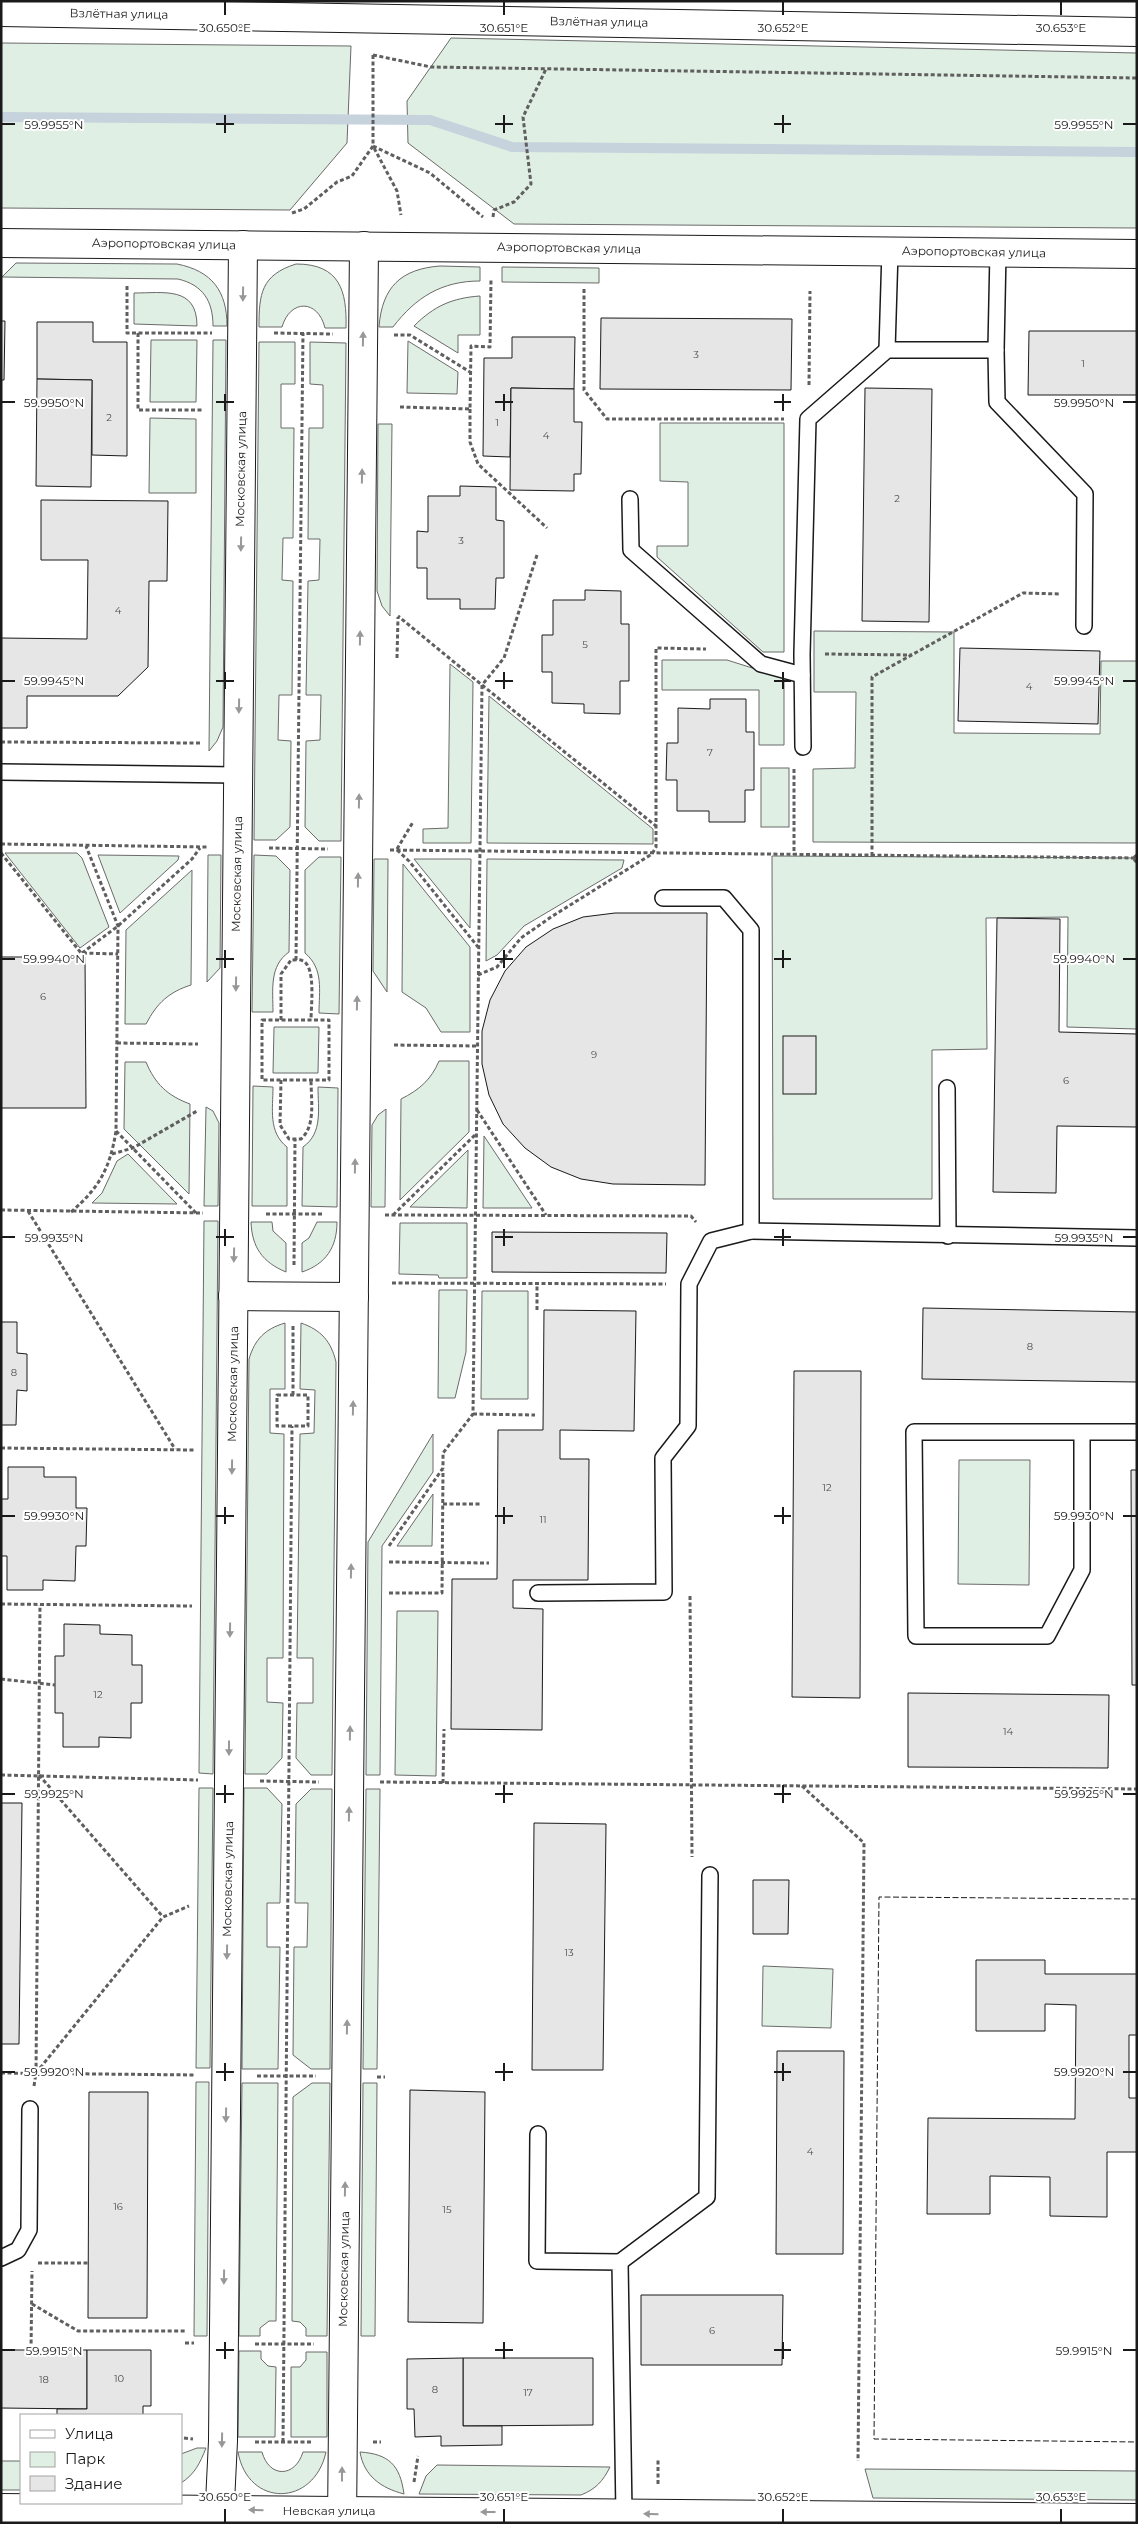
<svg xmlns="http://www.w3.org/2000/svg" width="1138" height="2524" font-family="Montserrat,sans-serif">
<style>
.green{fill:#e0efe3;stroke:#6a6a6a}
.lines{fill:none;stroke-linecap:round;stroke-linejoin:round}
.stream{stroke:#c6d2dc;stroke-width:10}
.building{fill:#e6e6e6;stroke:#1a1a1a}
.lane-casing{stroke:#1a1a1a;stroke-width:18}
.street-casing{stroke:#1a1a1a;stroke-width:30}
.secondary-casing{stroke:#1a1a1a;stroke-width:30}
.path{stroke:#5f5f5f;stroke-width:3;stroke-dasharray:4 2.5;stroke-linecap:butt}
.lane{stroke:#fff;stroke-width:15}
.street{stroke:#fff;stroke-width:28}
.secondary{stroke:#fff;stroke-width:28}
.fence{stroke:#1a1a1a;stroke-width:1;stroke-dasharray:6 2.5;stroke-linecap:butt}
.oneway{fill:#989898}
.ticks{fill:none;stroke:#1a1a1a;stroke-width:2}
.labels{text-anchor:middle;stroke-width:4;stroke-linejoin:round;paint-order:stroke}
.number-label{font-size:10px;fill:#4d4d4d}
.street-label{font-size:12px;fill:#1a1a1a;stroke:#fff}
.ticks-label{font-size:12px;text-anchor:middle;fill:#1a1a1a;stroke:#fff;stroke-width:4;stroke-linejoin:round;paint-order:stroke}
</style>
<rect width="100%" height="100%" fill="#fff"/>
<g class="green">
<path d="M451 38 1137 53V228L514 224 408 143 407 101Z"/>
<path d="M1 43 351 46 347 143 290 210 1 208Z"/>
<path d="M16 263 177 264C212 271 227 291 227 326H213C213 301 203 285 178 279L2 277Z"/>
<path d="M296 264C340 264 347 291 346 328H325C318 299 290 299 282 327H259C259 294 261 275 296 264Z"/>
<path d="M440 266 480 267V281C442 281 416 297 393 327H379C382 287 401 269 440 266Z"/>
<path d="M502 267 599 268V283L502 282Z"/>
<path d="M134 293C164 293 197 286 197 326L134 324Z"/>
<path d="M480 296V335H458V353L414 326C434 306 452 298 480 296Z"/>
<path d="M151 340H197L196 402H150Z"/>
<path d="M213 340H226L223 727 217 741 209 751Z"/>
<path d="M408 341 458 372 457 394 407 393Z"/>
<path d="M259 342H295V384H281V428H294L293 538H283L282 580 293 581 292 695H279L278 740 291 741 290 827 276 840H254Z"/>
<path d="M310 342 346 343 341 841H319L305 827 306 741 320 740 321 695H306L308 581 319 580 320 539H308L309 428H323V385L310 384Z"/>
<path d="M150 418 196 419V493H149Z"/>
<path d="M660 423H784V652H763L657 557V546H688V482L660 481Z"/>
<path d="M378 424H392L390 616 382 606 377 591Z"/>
<path d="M814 631 954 632V733L1100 734 1101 661H1137V843L813 842V769L855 768 856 692H814Z"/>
<path d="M662 660H727L784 678V745H759V690H662Z"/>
<path d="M450 664 473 682 471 843H423V829L448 828Z"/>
<path d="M489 696 653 829V844L487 843Z"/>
<rect x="761" y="768" width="28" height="59"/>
<path d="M5 853H77L82 858 109 927 80 948Z"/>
<path d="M98 855 179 856 178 860 120 913Z"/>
<path d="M208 855H221L220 968 207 982Z"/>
<path d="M254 855 276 856 290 870 289 952C269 966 273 990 273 1012H252Z"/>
<path d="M772 856 1137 858V1029L1067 1027 1068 917 986 918 987 1049 932 1050V1199H773Z"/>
<path d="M319 857H341L339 1014 319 1013C319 991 324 969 305 953V870Z"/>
<path d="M374 859H388L387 992 373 971Z"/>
<path d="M414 859H471L470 928Z"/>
<path d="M487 859 624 860 622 868 524 926 497 955 486 961Z"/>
<path d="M403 864 470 947V1032H441L426 1008 402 992Z"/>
<path d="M192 870 191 985C169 992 157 1003 146 1024H125L126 930Z"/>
<path d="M274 1027H319L318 1073H273Z"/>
<path d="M439 1061H469V1132L400 1200 401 1099C419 1090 431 1080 439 1061Z"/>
<path d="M125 1062H146C155 1084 168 1096 190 1104L189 1194 124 1129Z"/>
<path d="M253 1086 273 1087C273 1109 268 1132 287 1147V1206H252Z"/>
<path d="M318 1087 338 1088 337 1207 302 1206 303 1147C323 1133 318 1109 318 1087Z"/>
<path d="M206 1107 213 1111 219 1123 218 1206H204Z"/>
<path d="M386 1109 385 1207H371L372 1125 378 1115Z"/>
<path d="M484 1136 532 1208H483Z"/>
<path d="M468 1150 467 1208 410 1207Z"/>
<path d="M128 1154 177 1204 92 1203 102 1193 117 1161Z"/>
<path d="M204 1221H218L213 1774 199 1773Z"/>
<path d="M251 1222H272L273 1231 286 1243V1272C262 1262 252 1247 251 1222Z"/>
<path d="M317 1222H337C337 1247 326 1264 302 1272V1243L309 1238Z"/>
<path d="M400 1223H467V1278H439L438 1275 399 1274Z"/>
<path d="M439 1290H467L466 1352 455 1398H438Z"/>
<path d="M482 1291H528V1399H481Z"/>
<path d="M285 1323V1389H270V1433L284 1434 283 1658H267V1702L283 1703 282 1758 267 1774H245L249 1359C255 1339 265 1329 285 1323Z"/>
<path d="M301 1323C321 1330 331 1341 336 1362L332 1775H311L296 1758 297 1703H313V1658H297L300 1434 314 1433 315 1390 300 1389Z"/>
<path d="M433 1434V1472L382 1546 380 1775H366L368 1542Z"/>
<path d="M959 1460H1030L1029 1585 958 1584Z"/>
<path d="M433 1494 432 1546H397Z"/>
<path d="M397 1611H438L436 1776 395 1775Z"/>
<path d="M199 1788H213L210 2068H196Z"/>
<path d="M244 1788H267L282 1804 280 1903H267V1947H280L278 2069H242Z"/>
<path d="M311 1789H332L330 2069H311L293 2055 294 1947H307L308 1903H295L296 1804Z"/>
<path d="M366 1789H380L377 2069H363Z"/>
<path d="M763 1966 833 1969 831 2028 762 2026Z"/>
<path d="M196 2082H209L207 2336H194Z"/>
<path d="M242 2083H278L276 2321H269L260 2328V2336H239Z"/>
<path d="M312 2083H330L327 2336H306V2328L300 2322 292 2321 293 2097Z"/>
<path d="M363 2083H377L375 2336H361Z"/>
<path d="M239 2351H261V2359L268 2366 276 2367 275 2437H238Z"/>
<path d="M306 2352H327V2437H291V2367H300L306 2360Z"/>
<path d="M197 2448H206C200 2463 195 2474 181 2483V2454Z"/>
<path d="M238 2452H262C269 2478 295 2478 303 2452H326C314 2507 248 2508 238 2452Z"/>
<path d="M360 2452C389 2454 400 2465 404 2494 381 2488 364 2476 360 2452Z"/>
<rect x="1" y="2461" width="20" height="29"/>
<path d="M437 2465 610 2467C603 2481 596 2489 581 2495L419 2494 426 2476Z"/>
<path d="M865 2469 1137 2471V2500L873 2498Z"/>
</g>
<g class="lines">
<path class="stream" d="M1 117 430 120 512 147 1137 152"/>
</g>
<g class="building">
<path d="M601 318 792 319 791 390 600 389Z"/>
<path d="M1 321H5L4 380H1Z"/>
<path d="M37 322H93V342H127V456L92 455V380L37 379Z"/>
<path d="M1029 331H1137V395H1028Z"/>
<path d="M512 337H575L574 389 511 388 510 457 483 456 484 358H512Z"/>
<path d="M37 379 92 380 91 487 36 486Z"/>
<path d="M511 388 574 389V422H582L581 474H574V491L510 490Z"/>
<path d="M865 388 932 389 929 622 862 621Z"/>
<path d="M460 486 496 487V520L504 521V578H496L495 609H460V599H427V568H417V531L428 532V496H460Z"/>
<path d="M41 500 168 501 167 581H149L148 667 118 696H27V728H1V638L87 639 88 560H41Z"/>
<path d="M585 590 621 591V624H629V681H620V714L584 713V704L552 703V672H542V635H553V600H585Z"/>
<path d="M960 648 1100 651 1098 724 958 721Z"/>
<path d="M710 699H746V732H754V790H745V822H709V811H677V780H666L667 743H678V708L710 709Z"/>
<path d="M615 913H707L705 1185 613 1184 581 1179 551 1167 525 1148 503 1124 489 1095 482 1064V1031L490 1000 505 971 526 947 553 929 583 917Z"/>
<path d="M997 918 1060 919 1059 1032 1137 1034V1127L1057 1126 1056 1193 993 1192Z"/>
<path d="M1 957H85L86 1108H1Z"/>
<rect x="783" y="1036" width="33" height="58"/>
<path d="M492 1232 667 1233 666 1273 492 1272Z"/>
<path d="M923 1308 1137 1312V1382L922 1379Z"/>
<path d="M544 1310 636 1311 634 1431 560 1430V1459H589L588 1580H513V1608L543 1609 542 1730 451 1729 452 1579H497L498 1430H543Z"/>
<path d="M1 1322H17V1353L27 1354V1391L17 1390 16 1425H1Z"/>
<path d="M794 1371H861L860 1698 792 1697Z"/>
<path d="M8 1467H44V1477H76V1508H87L86 1546H76L75 1581 43 1580V1590H7V1556H1V1499H8Z"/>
<path d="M1131 1470H1137V1685H1132Z"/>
<path d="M64 1624 100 1625V1634L132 1635V1665H142V1703H131V1738L99 1737V1747H63V1713H55V1656H64Z"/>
<path d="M908 1693 1109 1695 1108 1768 908 1767Z"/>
<path d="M1 1803H22L19 2044H1Z"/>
<path d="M534 1823 606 1824 603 2070H532Z"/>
<path d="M753 1880H789L788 1934H753Z"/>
<path d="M976 1960H1045V1974H1137V2035H1129V2098H1137V2152H1107V2217L1050 2216V2177L990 2176V2214H927L928 2118 1075 2119 1076 2005 1045 2004V2031H976Z"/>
<path d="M777 2051H844L843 2254H776Z"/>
<path d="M410 2090 485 2092 483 2323 408 2322Z"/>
<path d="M89 2092H148L147 2318H88Z"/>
<path d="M641 2295H783L782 2365H641Z"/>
<path d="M1 2350H87V2409L1 2408Z"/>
<path d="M87 2350H151V2406H143V2415H57V2409H87Z"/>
<path d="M463 2358H593V2425L463 2426Z"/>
<path d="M463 2358V2426H502V2445L441 2446V2436L415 2437 414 2409H407V2359Z"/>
</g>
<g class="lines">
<g class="lane-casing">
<g id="lane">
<path d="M887 350 890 251"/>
<path d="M996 350 998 252"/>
<path d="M630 499 631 550 761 664 802 675"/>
<path d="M803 747 802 654 808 419 887 350H996L997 402 1085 494 1084 626"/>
<path d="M1 772 238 775"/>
<path d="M663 898H724L751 930V1231L1137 1238"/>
<path d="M947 1088 948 1236"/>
<path d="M1082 1432V1570L1047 1636H916L914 1432H1137"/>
<path d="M538 1593 664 1592 663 1458 688 1426 689 1284 711 1241 751 1231"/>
<path d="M538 2134 537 2261 620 2262 624 2513"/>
<path d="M1 2258 18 2250 29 2230 30 2109"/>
<path d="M620 2262 707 2197 710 1875"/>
</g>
</g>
<g class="street-casing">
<g id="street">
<path d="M1 12 1137 32"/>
<path d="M233 1296 354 1297"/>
<path d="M219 2523 223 2441 243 245"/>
<path d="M342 2523 364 246"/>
</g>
</g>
<g class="secondary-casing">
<g id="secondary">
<path d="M1 243 1137 254"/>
<path d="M1 2508 1137 2518"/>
</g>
</g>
<g class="path">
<path d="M373 55 431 67 1137 78"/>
<path d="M373 55V146L430 173 483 217"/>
<path d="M292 213 304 209 337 182 352 176 373 146 397 191 401 215"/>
<path d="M493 217 494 210 514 202 531 184 523 117 546 69"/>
<path d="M127 286V333H212"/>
<path d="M584 289V390L607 419H784"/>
<path d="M138 333V410H204"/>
<path d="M274 333 333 334"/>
<path d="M394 335H410L470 372"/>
<path d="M809 385 810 291"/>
<path d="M400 407 470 409 471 346 490 347 491 279"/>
<path d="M470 409V442L478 464 547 528"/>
<path d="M537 555 504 658 482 685 656 826"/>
<path d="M825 654 912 655"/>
<path d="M397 658 398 617"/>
<path d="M1 742 201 743"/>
<path d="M794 769V855"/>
<path d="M1 844 208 847"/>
<path d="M269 848 328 849"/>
<path d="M397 849 413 822"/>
<path d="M390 850 1137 858"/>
<path d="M397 850 409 861 478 947"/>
<path d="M1 853 81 953 118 954"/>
<path d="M1137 855 1133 858 1137 863"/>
<path d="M872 856V677L1023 593 1061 594"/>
<path d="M82 953 118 926 192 859 200 848"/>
<path d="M296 960 303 333"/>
<path d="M478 975 497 967 521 938 551 917 652 854 656 847V648L706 649"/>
<rect x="262" y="1020" width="67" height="60"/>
<path d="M281 1020V974L291 960C294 960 300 959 303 961 316 967 311 1007 311 1020"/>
<path d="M117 1043 198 1044"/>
<path d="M394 1045 477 1046"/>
<path d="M281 1080 280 1125 289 1139H301C316 1126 311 1099 311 1080"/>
<path d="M477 1110 546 1215"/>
<path d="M116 1131 196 1213"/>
<path d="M112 1154 133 1148 197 1111"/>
<path d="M1 1210 203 1213"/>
<path d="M28 1211 175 1449"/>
<path d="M71 1212C100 1187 110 1168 116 1131L118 926 86 846"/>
<path d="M266 1214H324"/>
<path d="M385 1215 691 1216 696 1222"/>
<path d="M393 1215 476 1134"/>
<path d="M294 1265 295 1139"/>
<path d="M392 1283 666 1284"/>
<path d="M537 1310V1283"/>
<rect x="277" y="1395" width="31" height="31"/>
<path d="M293 1395V1326"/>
<path d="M473 1414 535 1415"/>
<path d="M1 1448 194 1450"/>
<path d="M443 1504H481"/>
<path d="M389 1546 443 1468V1453L473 1414 482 685 398 616"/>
<path d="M389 1562 489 1563"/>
<path d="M389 1593H442L443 1470"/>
<path d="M690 1596 692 1857"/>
<path d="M1 1604 192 1606"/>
<path d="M1 1679 55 1685"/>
<path d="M1 1775 198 1780"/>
<path d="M39 1775 163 1917"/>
<path d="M260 1781 319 1782"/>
<path d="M380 1782 1137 1789"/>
<path d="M443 1783 444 1729"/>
<path d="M802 1786 864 1843 858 2461"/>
<path d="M1 2073 196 2075"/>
<path d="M36 2073 163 1917 189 1906"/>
<path d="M257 2076H316"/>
<path d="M377 2077H385"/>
<path d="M34 2086 36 2073 40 1605"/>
<path d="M38 2263H88"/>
<path d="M32 2304 78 2331H185"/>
<path d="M185 2343H194"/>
<path d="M255 2344H314"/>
<path d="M31 2350 32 2271"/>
<path d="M184 2438 193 2439"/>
<path d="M255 2442H313"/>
<path d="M283 2442 292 1426"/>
<path d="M373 2442H381"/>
<path d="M414 2482 418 2456"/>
<path d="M658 2484V2459"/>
</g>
<use href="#lane" class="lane"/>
<use href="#street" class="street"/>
<use href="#secondary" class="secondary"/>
<path class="fence" d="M1137 1899 879 1897 874 2439 1137 2442"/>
</g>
<defs><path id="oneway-solid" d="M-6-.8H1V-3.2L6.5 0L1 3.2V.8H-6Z" transform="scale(1.25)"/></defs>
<g class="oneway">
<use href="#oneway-solid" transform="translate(243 294) rotate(91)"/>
<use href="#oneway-solid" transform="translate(363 339) rotate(-89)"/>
<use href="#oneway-solid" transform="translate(362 476) rotate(-89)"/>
<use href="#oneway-solid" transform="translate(241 544) rotate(91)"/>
<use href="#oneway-solid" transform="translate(360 638) rotate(-89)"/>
<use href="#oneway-solid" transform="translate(239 706) rotate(91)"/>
<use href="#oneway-solid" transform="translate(359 801) rotate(-89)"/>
<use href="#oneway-solid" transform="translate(358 880) rotate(-89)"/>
<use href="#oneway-solid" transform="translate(236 984) rotate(91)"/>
<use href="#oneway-solid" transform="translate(357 1003) rotate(-89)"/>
<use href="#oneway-solid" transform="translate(355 1166) rotate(-89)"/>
<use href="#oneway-solid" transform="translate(234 1255) rotate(91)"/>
<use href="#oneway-solid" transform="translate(353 1408) rotate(-89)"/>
<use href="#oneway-solid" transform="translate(232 1467) rotate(91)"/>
<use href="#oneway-solid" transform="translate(351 1571) rotate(-89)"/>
<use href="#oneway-solid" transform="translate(230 1630) rotate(91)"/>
<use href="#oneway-solid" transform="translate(350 1733) rotate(-89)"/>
<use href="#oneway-solid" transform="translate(229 1748) rotate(90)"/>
<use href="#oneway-solid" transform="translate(349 1814) rotate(-89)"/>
<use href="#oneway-solid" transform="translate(227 1952) rotate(91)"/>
<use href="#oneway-solid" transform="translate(347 2027) rotate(-89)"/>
<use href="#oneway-solid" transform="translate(226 2115) rotate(91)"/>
<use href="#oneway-solid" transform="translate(345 2189) rotate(-89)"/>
<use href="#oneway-solid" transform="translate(224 2277) rotate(91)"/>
<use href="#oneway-solid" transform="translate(222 2440) rotate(91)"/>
<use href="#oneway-solid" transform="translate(342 2474) rotate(-90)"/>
<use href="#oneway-solid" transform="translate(256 2510) rotate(-179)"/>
<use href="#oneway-solid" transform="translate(488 2512) rotate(-180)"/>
<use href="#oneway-solid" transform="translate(651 2514) rotate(-179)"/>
</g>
<path class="ticks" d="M225 2V15M504 2V15M783 2V15M1061 2V15M225 115V133M504 115V133M783 115V133M2 124H15M216 124H234M495 124H513M774 124H791M1123 124H1136M225 394V411M504 394V411M783 394V411M2 402H15M216 402H234M495 402H513M774 402H791M1123 402H1136M225 672V689M504 672V689M783 672V689M2 681H15M216 681H234M495 681H513M774 681H791M1123 681H1136M225 950V968M504 950V968M783 950V968M2 959H15M216 959H234M495 959H513M774 959H791M1123 959H1136M225 1229V1246M504 1229V1246M783 1229V1246M2 1237H15M216 1237H234M495 1237H513M774 1237H791M1123 1237H1136M225 1507V1524M504 1507V1524M783 1507V1524M2 1516H15M216 1516H234M495 1516H513M774 1516H791M1123 1516H1136M225 1785V1803M504 1785V1803M783 1785V1803M2 1794H15M216 1794H234M495 1794H513M774 1794H791M1123 1794H1136M225 2063V2081M504 2063V2081M783 2063V2081M2 2072H15M216 2072H234M495 2072H513M774 2072H791M1123 2072H1136M225 2342V2359M504 2342V2359M783 2342V2359M2 2350H15M216 2350H234M495 2350H513M774 2350H791M1123 2350H1136M225 2509V2522M504 2509V2522M783 2509V2522M1061 2509V2522"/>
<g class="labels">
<g class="number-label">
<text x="696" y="358">3</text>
<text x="1083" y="367">1</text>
<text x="109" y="421">2</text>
<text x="497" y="426">1</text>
<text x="546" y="439">4</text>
<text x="897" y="502">2</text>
<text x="461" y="544">3</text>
<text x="118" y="614">4</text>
<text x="585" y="648">5</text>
<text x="1029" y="690">4</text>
<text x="710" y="756">7</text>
<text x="43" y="1000">6</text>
<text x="594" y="1058">9</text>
<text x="1066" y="1084">6</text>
<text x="1030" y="1350">8</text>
<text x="14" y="1376">8</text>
<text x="827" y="1491">12</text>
<text x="543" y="1523">11</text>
<text x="98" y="1698">12</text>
<text x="1008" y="1735">14</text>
<text x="569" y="1956">13</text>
<text x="810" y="2155">4</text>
<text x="118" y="2210">16</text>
<text x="447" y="2213">15</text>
<text x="712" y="2334">6</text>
<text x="119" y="2382">10</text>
<text x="44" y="2383">18</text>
<text x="435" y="2393">8</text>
<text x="528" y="2396">17</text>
</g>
<g class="street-label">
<text transform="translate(119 14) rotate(1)" y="4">Взлётная улица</text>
<text transform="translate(599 22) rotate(1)" y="4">Взлётная улица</text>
<text transform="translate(164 244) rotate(1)" y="4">Аэропортовская улица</text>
<text transform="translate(569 248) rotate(1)" y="4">Аэропортовская улица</text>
<text transform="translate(974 252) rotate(1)" y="4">Аэропортовская улица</text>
<text transform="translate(241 469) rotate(-89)" y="4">Московская улица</text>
<text transform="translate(237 874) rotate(-89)" y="4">Московская улица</text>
<text transform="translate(233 1384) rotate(-89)" y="4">Московская улица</text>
<text transform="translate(228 1879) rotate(-89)" y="4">Московская улица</text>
<text transform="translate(344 2269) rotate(-89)" y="4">Московская улица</text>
<text x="329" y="2515">Невская улица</text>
</g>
</g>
<g class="ticks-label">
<text x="225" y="32">30.650°E</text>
<text x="504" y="32">30.651°E</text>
<text x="783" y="32">30.652°E</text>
<text x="1061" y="32">30.653°E</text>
<text x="54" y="129">59.9955°N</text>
<text x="1084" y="129">59.9955°N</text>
<text x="54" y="407">59.9950°N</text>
<text x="1084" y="407">59.9950°N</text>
<text x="54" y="685">59.9945°N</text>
<text x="1084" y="685">59.9945°N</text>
<text x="54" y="963">59.9940°N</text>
<text x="1084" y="963">59.9940°N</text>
<text x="54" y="1242">59.9935°N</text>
<text x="1084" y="1242">59.9935°N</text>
<text x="54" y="1520">59.9930°N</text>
<text x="1084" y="1520">59.9930°N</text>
<text x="54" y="1798">59.9925°N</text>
<text x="1084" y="1798">59.9925°N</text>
<text x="54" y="2076">59.9920°N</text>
<text x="1084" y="2076">59.9920°N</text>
<text x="54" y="2355">59.9915°N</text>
<text x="1084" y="2355">59.9915°N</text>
<text x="225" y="2501">30.650°E</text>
<text x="504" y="2501">30.651°E</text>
<text x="783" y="2501">30.652°E</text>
<text x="1061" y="2501">30.653°E</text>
</g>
<rect width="1138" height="2524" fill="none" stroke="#1a1a1a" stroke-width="5"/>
<rect x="20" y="2414" width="162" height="90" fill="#ffffff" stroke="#a3a3a3"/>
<rect x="30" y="2430" width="25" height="8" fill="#ffffff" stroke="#a3a3a3"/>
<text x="65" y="2439" font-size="15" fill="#1a1a1a">Улица</text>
<rect x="30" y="2452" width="25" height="15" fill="#e0efe3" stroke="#a3a3a3"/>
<text x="65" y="2464" font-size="15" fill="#1a1a1a">Парк</text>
<rect x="30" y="2476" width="25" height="15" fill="#e6e6e6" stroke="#a3a3a3"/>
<text x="65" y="2489" font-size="15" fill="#1a1a1a">Здание</text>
</svg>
